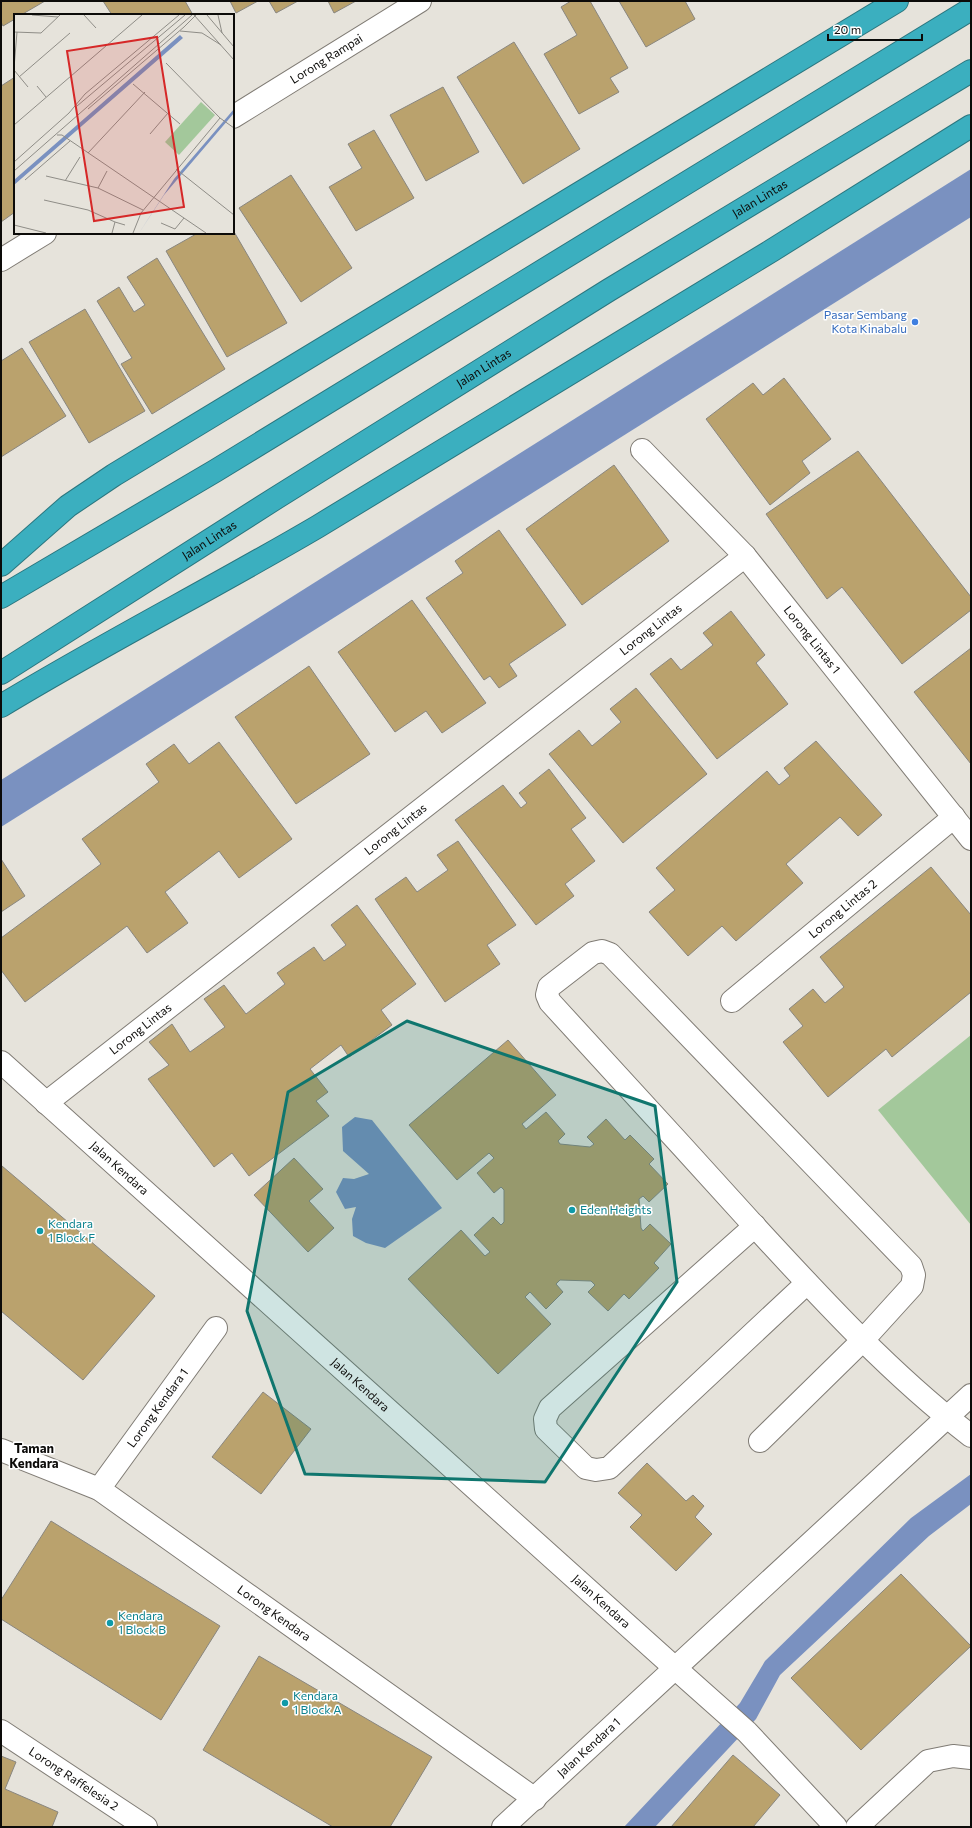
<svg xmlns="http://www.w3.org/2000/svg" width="972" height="1828" font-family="Commissioner,sans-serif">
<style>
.green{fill:#a3c89b}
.water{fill:#7a91c0}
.building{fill:#baa26d;stroke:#89867f}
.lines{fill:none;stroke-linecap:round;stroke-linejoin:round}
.minor-casing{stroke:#807c75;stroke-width:24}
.highway-casing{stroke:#2b767f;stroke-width:24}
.minor{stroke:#fff;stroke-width:22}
.highway{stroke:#3bafbf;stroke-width:22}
.marked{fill:#0f766e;fill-opacity:0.2;stroke:#0f766e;stroke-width:3;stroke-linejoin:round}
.shop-dot{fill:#3f7fe0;stroke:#fff;stroke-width:1.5}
.culture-dot{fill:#0f9aa8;stroke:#fff;stroke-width:1.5}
.labels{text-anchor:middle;stroke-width:3;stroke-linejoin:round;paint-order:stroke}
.street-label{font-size:12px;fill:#0c0b09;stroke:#fff}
.shop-label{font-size:12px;fill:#366cbe;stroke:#fff;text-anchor:end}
.culture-label{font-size:12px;fill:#0d838f;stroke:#fff;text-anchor:start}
.neighbourhood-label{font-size:13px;font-weight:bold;fill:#0c0b09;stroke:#fff}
.inset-road{fill:none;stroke:#8f8d87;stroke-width:1}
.view{fill:#d62828;fill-opacity:0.15;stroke:#d62828;stroke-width:2}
.inset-edge{fill:none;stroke:#0c0b09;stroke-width:2}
</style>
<rect width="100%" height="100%" fill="#e6e3db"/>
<path class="green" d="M971 1035V1225L878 1110Z"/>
<g class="water">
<path d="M971 169V217L1 827V780Z"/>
<path d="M355 1117 372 1120 442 1208 385 1248 366 1243 353 1236 352 1219 356 1207 345 1209 336 1192 343 1178 354 1179 369 1174 343 1151 342 1127Z"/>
<path d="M971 1474V1504L929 1536 780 1675 756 1719 655 1827H624L740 1703 765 1661 911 1518Z"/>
</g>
<g class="building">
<path d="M1 1H45L21 15H15V19L3 26 1 22Z"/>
<path d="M103 1H185L193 15H112Z"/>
<path d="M230 1H258L236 13Z"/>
<path d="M269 1H298L276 13Z"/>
<path d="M328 1H356L334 13Z"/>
<path d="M571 1H590L628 68 610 78 619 92 579 114 544 54 577 35 561 7Z"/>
<path d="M619 1H685L695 19 646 47Z"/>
<path d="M514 42 580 149 523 184 457 77Z"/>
<path d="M15 77V212L1 222V86Z"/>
<path d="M443 87 479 152 426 181 390 115Z"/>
<path d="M374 130 414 198 356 231 329 187 362 168 348 144Z"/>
<path d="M291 175 352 268 301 302 239 208Z"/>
<path d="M233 230 287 323 227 357 166 251 198 233H233Z"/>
<path d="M157 258 225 369 152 414 121 364 132 358 97 301 119 287 134 312 145 305 127 277Z"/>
<path d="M85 309 145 411 89 443 29 342Z"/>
<path d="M22 348 66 416 1 457V361Z"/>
<path d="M784 378 831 439 802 461 810 473 770 505 706 419 753 383 763 395Z"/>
<path d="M858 451 971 597V610L902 664 842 587 827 599 766 514Z"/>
<path d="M614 465 669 541 582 605 526 529Z"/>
<path d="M499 530 566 625 509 664 517 676 499 688 490 676 484 680 426 598 463 573 455 561Z"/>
<path d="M412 600 486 703 442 733 426 711 395 732 338 652Z"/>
<path d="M731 611 765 655 756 663 788 704 717 759 650 674 671 658 681 670 713 645 703 633Z"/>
<path d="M971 648V764L914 692Z"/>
<path d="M309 666 370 754 296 804 235 717Z"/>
<path d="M636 688 707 774 623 843 549 754 579 730 592 746 621 722 610 709Z"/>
<path d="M816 741 882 815 858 836 840 817 786 864 803 883 736 941 722 926 688 956 649 912 675 890 656 868 767 771 779 785 790 776 784 768Z"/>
<path d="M219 742 292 839 239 878 219 851 165 892 188 923 147 953 127 926 25 1002 1 970V938L101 864 82 839 159 782 146 764 174 744 189 764Z"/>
<path d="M549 769 586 818 571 829 595 861 565 884 574 896 536 925 455 820 503 785 521 808 527 803 519 793Z"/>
<path d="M458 841 516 925 487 945 500 964 445 1002 375 899 406 877 417 892 448 870 437 855Z"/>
<path d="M1 859 25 896 1 912Z"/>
<path d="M931 867 971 915V992L892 1057 886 1049 828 1097 783 1042 803 1026 789 1009 813 989 825 1003 844 987 820 957Z"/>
<path d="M357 905 416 984 381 1010 392 1025 349 1057 341 1045 310 1069 328 1092 316 1101 329 1116 249 1176 232 1153 214 1167 148 1079 169 1065 149 1042 172 1024 190 1052 225 1027 204 999 224 985 246 1014 285 984 277 973 314 947 324 961 346 945 331 925Z"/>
<path d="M508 1040 556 1095 522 1124 526 1129 546 1112 565 1134 558 1141 560 1144 590 1147 594 1144 587 1137 606 1119 625 1140 630 1135 654 1159 649 1164 668 1184 649 1202 643 1196 639 1199 641 1228 643 1231 650 1224 671 1244 654 1263 659 1268 629 1299 624 1294 608 1311 588 1292 595 1285 591 1281 560 1280 556 1284 563 1292 546 1309 530 1292 525 1297 551 1324 498 1374 408 1279 461 1230 485 1256 490 1252 474 1235 493 1217 501 1225 504 1222V1190L501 1187 494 1193 477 1173 494 1158 489 1153 457 1180 409 1125Z"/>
<path d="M294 1158 323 1189 309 1201 334 1228 308 1252 254 1195Z"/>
<path d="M2 1166 155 1296 83 1380 1 1311Z"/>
<path d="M263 1392 311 1429 261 1494 212 1457Z"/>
<path d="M647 1463 686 1501 693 1495 704 1506 695 1517 712 1534 676 1571 630 1527 642 1515 618 1493Z"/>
<path d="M51 1521 220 1626 161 1720 1 1619V1600Z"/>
<path d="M901 1574 971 1646 861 1750 791 1678Z"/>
<path d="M259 1656 432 1757 390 1827H333L203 1750Z"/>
<path d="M733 1755 780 1795 753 1827H671Z"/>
<path d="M1 1756 16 1762 5 1789 58 1812 52 1827H1Z"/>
</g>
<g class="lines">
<g class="minor-casing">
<g id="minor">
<path id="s1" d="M233 117 420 1"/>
<path d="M1 260 45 233"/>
<path id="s2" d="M642 450 745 556 971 839"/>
<path id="s3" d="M732 1001 954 817"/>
<path id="s4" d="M1 1062 675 1668 747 1732 836 1827"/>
<path id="s5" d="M46 1103 745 556"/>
<path d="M755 1226 550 1408 545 1419 546 1429 586 1468 596 1470 609 1468 807 1283"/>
<path d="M760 1441 863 1340 912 1286 914 1275 911 1266 610 954 602 951 593 953 549 987 547 995 550 1002C617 1075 683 1147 749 1220 819 1296 889 1373 971 1436"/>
<path id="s6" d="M1 1450 99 1489 535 1799"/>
<path id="s7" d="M99 1489 216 1328"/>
<path id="s8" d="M1 1731 146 1827"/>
<path id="s9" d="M503 1827 971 1395"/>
<path d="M857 1827 928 1761 953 1756 971 1758"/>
</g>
</g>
<g class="highway-casing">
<g id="highway">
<path d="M1 565 68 506 114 475 897 1"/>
<path d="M1 597 215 471 971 9"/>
<path id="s10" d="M1 673 276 498 609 290 971 71"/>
<path d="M1 706C105 643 213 588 317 527L771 251 971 126"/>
</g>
</g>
<use href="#minor" class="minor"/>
<use href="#highway" class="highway"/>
</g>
<path class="marked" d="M407 1021 655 1106 677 1282 545 1482 305 1474 247 1311 288 1092Z"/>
<circle class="shop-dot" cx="915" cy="322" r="4"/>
<g class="culture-dot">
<circle cx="572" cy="1210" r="4"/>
<circle cx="40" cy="1231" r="4"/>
<circle cx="110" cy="1623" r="4"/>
<circle cx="285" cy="1703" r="4"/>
</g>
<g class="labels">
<g class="street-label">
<text dy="4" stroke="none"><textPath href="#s1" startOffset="110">Lorong Rampai</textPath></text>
<text dy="4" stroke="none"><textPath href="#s10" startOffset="895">Jalan Lintas</textPath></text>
<text dy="4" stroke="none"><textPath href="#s10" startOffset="571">Jalan Lintas</textPath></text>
<text dy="4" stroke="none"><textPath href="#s10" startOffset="247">Jalan Lintas</textPath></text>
<text dy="4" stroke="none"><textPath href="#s5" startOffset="768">Lorong Lintas</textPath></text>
<text dy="4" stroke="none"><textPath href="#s2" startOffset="255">Lorong Lintas 1</textPath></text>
<text dy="4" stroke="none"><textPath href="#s5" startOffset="444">Lorong Lintas</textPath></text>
<text dy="4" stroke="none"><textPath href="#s3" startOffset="144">Lorong Lintas 2</textPath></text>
<text dy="4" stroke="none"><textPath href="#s5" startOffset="120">Lorong Lintas</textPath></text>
<text dy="4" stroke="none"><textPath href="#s4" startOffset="159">Jalan Kendara</textPath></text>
<text dy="4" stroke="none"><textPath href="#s4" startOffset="483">Jalan Kendara</textPath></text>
<text dy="4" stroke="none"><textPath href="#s7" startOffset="100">Lorong Kendara 1</textPath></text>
<text dy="4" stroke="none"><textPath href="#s4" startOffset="807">Jalan Kendara</textPath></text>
<text dy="4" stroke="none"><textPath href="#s6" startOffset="320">Lorong Kendara</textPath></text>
<text dy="4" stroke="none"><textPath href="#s9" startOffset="117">Jalan Kendara 1</textPath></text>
<text dy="4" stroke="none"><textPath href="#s8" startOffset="87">Lorong Raffelesia 2</textPath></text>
</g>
<g class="shop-label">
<text x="907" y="319">Pasar Sembang<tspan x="907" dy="14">Kota Kinabalu</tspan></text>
</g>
<g class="culture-label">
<text x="580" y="1214">Eden Heights</text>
<text x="48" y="1228">Kendara<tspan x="48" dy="14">1 Block F</tspan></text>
<text x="118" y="1620">Kendara<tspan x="118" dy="14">1 Block B</tspan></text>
<text x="293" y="1700">Kendara<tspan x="293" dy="14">1 Block A</tspan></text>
</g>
<g class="neighbourhood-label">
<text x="34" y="1453">Taman<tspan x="34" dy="15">Kendara</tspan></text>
</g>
</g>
<g transform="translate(14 14)">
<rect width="220" height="220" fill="#e6e3db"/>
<path d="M187 88 201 101 165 141 151 128Z" fill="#a3c89b"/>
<path d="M166 21 169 24 0 171V166ZM220 95V99L150 181 125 219 160 165Z" fill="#7a91c0"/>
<path class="inset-road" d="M18 1 44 3M70 1 82 14M180 1 220 46M193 1 220 33M204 1 208 19M166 17 188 19 207 31M0 18 27 19 46 1M152 49 206 104 220 114M0 54 3 18M0 56 14 73M5 63 56 19M119 70 166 110M23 72 32 83M63 92 171 1M74 95 170 13 182 1M0 111 128 1M136 120 154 99M43 121H48L192 219M74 139 131 78M0 148 55 99 71 80 165 1M162 155 220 201M0 157 178 1M32 162 84 174 129 196M11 166 56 127M51 167 66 143M84 174 93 157M30 186 74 196 101 208M147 209 161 215 170 204M0 211 32 219M98 219 101 208 111 211M119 219 127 199 206 104"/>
<path class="view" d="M143 23 170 193 80 207 53 37Z"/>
<rect width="220" height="220" class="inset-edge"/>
</g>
<rect width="972" height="1828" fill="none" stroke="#0c0b09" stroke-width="4"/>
<path d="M828 34v6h94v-6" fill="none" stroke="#0c0b09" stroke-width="2"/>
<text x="834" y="34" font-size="12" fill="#0c0b09" stroke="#ffffff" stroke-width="3" paint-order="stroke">20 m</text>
</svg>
